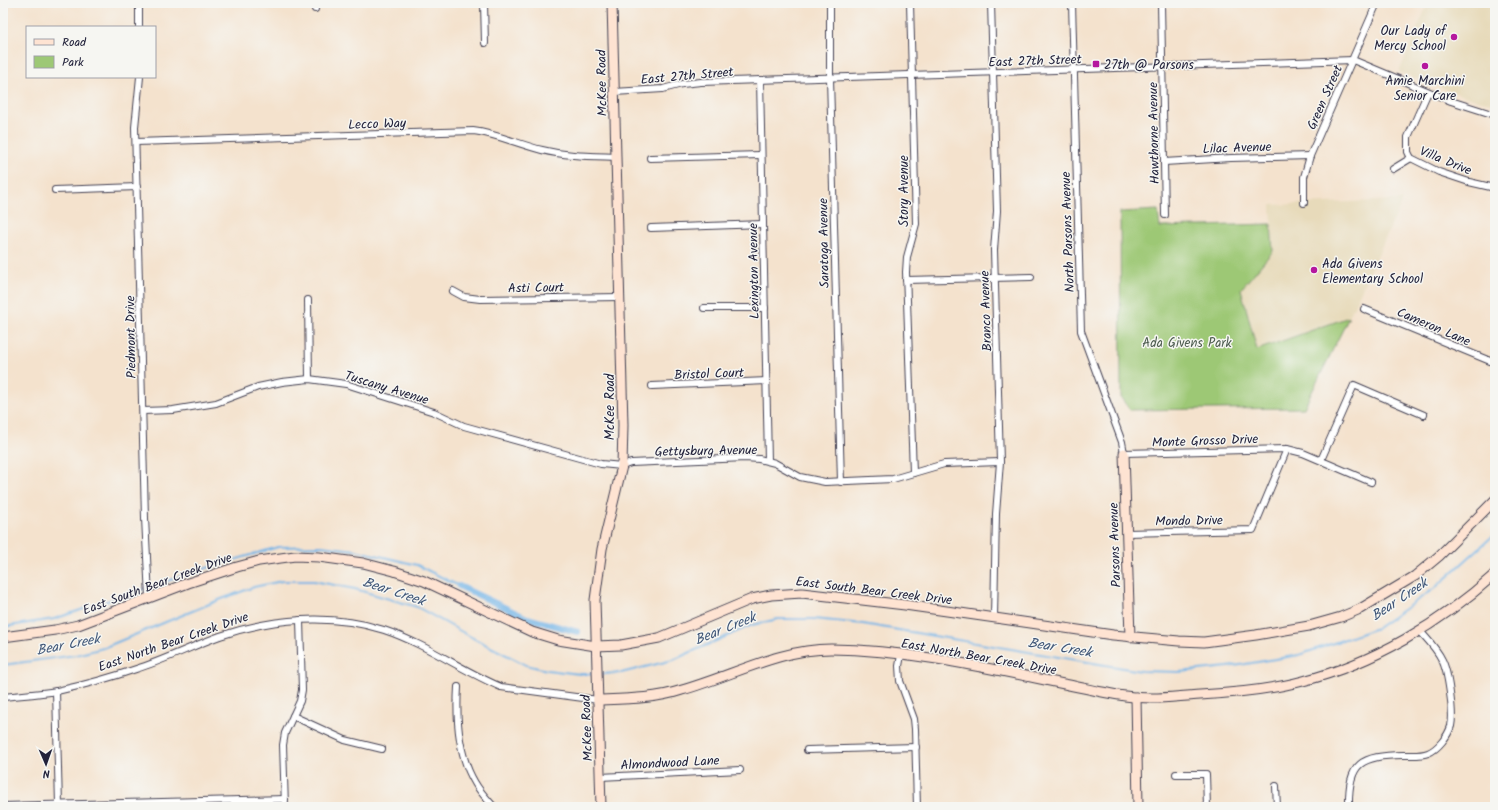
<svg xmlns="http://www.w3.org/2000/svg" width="1498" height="810" font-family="Kalam,sans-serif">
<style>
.built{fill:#e7daba}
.green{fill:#9dc875;stroke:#607558}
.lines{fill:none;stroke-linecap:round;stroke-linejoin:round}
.stream{stroke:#72b4e7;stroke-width:2}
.canal{stroke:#72b4e7;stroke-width:6}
.street-casing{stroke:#423f51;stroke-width:8}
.secondary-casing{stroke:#423f51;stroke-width:11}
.street{stroke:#fff;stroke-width:6}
.secondary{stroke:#fee3d2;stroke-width:9}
.poi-dot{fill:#b5179e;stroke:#f6f6f2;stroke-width:1.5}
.labels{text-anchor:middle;stroke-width:3;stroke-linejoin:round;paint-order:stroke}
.poi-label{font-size:13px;fill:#22223b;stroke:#f6f6f2;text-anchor:start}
.street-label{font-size:13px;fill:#22223b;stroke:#f6f6f2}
.park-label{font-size:13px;fill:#4d5c4f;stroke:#f6f6f2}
.water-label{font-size:14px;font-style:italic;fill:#3e5577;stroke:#f6f6f2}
</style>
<rect width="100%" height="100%" fill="#f6f6f2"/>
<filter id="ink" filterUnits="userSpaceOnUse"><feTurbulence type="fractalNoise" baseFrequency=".025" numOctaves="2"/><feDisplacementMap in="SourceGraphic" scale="8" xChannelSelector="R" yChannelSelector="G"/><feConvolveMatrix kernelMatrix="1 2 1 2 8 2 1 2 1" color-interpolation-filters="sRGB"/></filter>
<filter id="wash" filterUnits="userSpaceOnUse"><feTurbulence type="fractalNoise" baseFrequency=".012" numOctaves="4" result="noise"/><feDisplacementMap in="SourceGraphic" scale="16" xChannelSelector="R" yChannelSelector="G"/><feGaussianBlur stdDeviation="0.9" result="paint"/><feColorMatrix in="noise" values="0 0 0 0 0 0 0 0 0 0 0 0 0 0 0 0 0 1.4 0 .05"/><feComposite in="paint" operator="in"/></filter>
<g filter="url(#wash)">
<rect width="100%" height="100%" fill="#f4e2cd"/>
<g class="built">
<path d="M1428 3H1495V104L1470 98 1399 72Z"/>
<path d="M1403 200 1349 317 1257 350 1241 289 1273 251 1271 205Z"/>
</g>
<path class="green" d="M1158 210 1160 227 1271 224 1273 251 1241 289 1257 350 1349 317 1304 408 1130 410 1121 398 1120 212Z"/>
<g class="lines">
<g class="stream">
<path d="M3 627 54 619 200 570 278 547 321 546 355 550 417 565 459 586"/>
<path d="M3 665 76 655 103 648 219 600 254 587 282 581H314L355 589 417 607 473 638 526 665 547 670 580 674H595"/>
<path d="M599 674 621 673 673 660 752 625 778 619H814L863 624 1141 671 1179 672 1228 667 1299 655 1377 628 1435 588 1495 534"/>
</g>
<path class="canal" d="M459 586 527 618 578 632"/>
</g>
</g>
<g filter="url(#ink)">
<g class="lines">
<g class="street-casing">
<g id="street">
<path d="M139 3V27"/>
<path d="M315 3V9"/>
<path d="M484 3 485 43"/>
<path d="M830 3V78L841 482"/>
<path d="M910 3 916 224 907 257 906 272 913 473"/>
<path d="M991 3 997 211 994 250 1000 462 996 514 994 618"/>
<path d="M1072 3 1081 331 1122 442 1124 453 1287 449 1303 453 1371 482"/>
<path d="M1161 3 1165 215"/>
<path d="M140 77 135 127 145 518 149 597"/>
<path d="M760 80 768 461"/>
<path d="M614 92 663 89 682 84 701 82 1353 60 1451 101 1495 115"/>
<path d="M1428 92 1408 137V152L1411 158 1439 172 1469 182 1495 188"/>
<path d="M136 142 473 131C497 134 518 144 542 150 566 156 591 156 616 157"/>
<path d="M650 158 761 155"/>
<path d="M1164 162 1231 158 1310 156"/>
<path d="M1393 169 1411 158"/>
<path d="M55 190 137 187"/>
<path d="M1304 203V177L1310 156 1377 3"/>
<path d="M651 228 763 224"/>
<path d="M906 280 1031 277"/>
<path d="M453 291 464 297 480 299 620 297"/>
<path d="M308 300 309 379"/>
<path d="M704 308H765"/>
<path d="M1364 309 1495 363"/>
<path d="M652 386 767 381"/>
<path d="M143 411 173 410 216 403 258 387 282 382 309 379 346 384 434 412 464 426 601 464 622 466 631 463 745 458 759 459 775 463 800 477 825 482 893 479 944 464 1000 462"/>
<path d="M1321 460 1354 385 1424 415"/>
<path d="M1126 533 1253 530 1287 449"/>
<path d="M901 655 899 666 900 681 914 719 915 729 917 807"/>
<path d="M458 687C456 719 458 755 475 783 480 792 488 800 494 807"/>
<path d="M56 691 59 805"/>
<path d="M3 697C21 695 39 694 57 691 84 685 110 678 136 669 165 660 192 646 220 636 273 618 331 613 384 630 426 644 461 670 501 687L598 700"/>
<path d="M293 716 345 740 382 749"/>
<path d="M807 750 916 747"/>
<path d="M1176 774H1206L1207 807"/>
<path d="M600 777 740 770"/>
<path d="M1276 786 1277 807"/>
<path d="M3 806 285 799"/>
<path d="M285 807 283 745 285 733 300 701 302 690 300 620"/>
<path d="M1349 807C1348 762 1361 756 1403 755 1411 755 1421 756 1428 753 1438 749 1448 736 1451 726 1454 713 1448 671 1442 660 1437 649 1428 640 1420 631"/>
</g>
</g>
<g class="secondary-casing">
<g id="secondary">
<path d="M1124 453 1130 637"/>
<path d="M3 637 55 630 78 625 188 583 237 567 259 561 295 556 319 557 363 563 394 571 424 581 532 632 558 640 596 646 621 645 659 638 752 599 771 595 802 593 905 605 1113 635 1179 641 1204 642 1256 635 1309 626 1341 617 1360 609 1415 576 1439 556 1495 500"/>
<path d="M1136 697 1138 807"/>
<path d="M598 700C626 699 655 699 682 690 732 676 779 649 831 649 912 650 991 669 1069 685 1088 689 1106 693 1125 696 1150 700 1175 697 1200 695 1235 693 1270 690 1303 681 1374 663 1441 623 1495 574"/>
<path d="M601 807 595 600 602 549 622 466 623 425 612 3"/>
</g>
</g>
<use href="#street" class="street"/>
<use href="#secondary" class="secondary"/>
</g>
</g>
<g class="poi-dot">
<circle cx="1454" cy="37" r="4"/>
<rect x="1092" y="60" width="8" height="8" rx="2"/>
<circle cx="1425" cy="66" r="4"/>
<circle cx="1314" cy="270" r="4"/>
</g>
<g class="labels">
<g class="poi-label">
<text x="1446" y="35" text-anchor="end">Our Lady of<tspan x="1446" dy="15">Mercy School</tspan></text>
<text x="1104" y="69">27th @ Parsons</text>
<text x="1425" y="85" text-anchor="middle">Amie Marchini<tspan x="1425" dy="15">Senior Care</tspan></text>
<text x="1322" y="268">Ada Givens<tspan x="1322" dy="15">Elementary School</tspan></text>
</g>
<g class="street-label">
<text transform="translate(1035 60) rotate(-2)" y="5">East 27th Street</text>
<text transform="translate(687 75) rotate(-5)" y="5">East 27th Street</text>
<text transform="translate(601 83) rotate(-91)" y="5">McKee Road</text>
<text transform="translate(1324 97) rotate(-66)" y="5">Green Street</text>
<text transform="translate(377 123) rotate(-2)" y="5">Lecco Way</text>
<text transform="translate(1153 133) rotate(-91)" y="5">Hawthorne Avenue</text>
<text transform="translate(1237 147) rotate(-2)" y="5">Lilac Avenue</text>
<text transform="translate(1446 160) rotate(22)" y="5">Villa Drive</text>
<text transform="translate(903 191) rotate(-90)" y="5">Story Avenue</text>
<text transform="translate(1067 232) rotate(-92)" y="5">North Parsons Avenue</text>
<text transform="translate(823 243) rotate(-91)" y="5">Saratoga Avenue</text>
<text transform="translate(753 271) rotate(-91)" y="5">Lexington Avenue</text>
<text transform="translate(536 287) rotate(-1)" y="5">Asti Court</text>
<text transform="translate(985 311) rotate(-92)" y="5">Branco Avenue</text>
<text transform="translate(1434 326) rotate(23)" y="5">Cameron Lane</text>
<text transform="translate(130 337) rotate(-91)" y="5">Piedmont Drive</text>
<text transform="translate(709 373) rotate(-2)" y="5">Bristol Court</text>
<text transform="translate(387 387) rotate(17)" y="5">Tuscany Avenue</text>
<text transform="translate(609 407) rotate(-90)" y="5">McKee Road</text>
<text transform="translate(1205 440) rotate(-2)" y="5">Monte Grosso Drive</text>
<text transform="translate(706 450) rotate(-1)" y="5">Gettysburg Avenue</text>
<text transform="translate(1189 520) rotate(-1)" y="5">Mondo Drive</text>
<text transform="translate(1114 545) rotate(-92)" y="5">Parsons Avenue</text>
<text transform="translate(157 583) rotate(-20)" y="5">East South Bear Creek Drive</text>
<text transform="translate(874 590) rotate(7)" y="5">East South Bear Creek Drive</text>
<text transform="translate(173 641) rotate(-19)" y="5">East North Bear Creek Drive</text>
<text transform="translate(979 656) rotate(10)" y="5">East North Bear Creek Drive</text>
<text transform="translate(586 728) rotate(-92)" y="5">McKee Road</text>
<text transform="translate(670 762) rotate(-3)" y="5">Almondwood Lane</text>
</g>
<g class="park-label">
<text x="1187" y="347">Ada Givens Park</text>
</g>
<g class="water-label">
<text transform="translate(394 591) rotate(18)" y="5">Bear Creek</text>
<text transform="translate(1399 599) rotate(-34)" y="5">Bear Creek</text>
<text transform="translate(725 628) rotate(-22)" y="5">Bear Creek</text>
<text transform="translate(68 644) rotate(-11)" y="5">Bear Creek</text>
<text transform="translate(1060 647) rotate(9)" y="5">Bear Creek</text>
</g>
</g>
<rect width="1498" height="810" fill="none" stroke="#f6f6f2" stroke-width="16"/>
<rect x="26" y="26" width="130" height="52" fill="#f6f6f2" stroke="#a1a1a9"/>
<rect x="34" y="39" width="20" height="6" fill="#fee3d2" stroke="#a1a1a9"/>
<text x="62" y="46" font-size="12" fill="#22223b">Road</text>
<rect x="34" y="56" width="20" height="12" fill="#9dc875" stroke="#a1a1a9"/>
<text x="62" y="66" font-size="12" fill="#22223b">Park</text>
<g transform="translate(46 764) rotate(178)" stroke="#f6f6f2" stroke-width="3" paint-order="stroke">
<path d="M0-3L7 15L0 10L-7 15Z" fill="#22223b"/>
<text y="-6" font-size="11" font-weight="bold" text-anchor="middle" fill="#22223b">N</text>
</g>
</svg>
